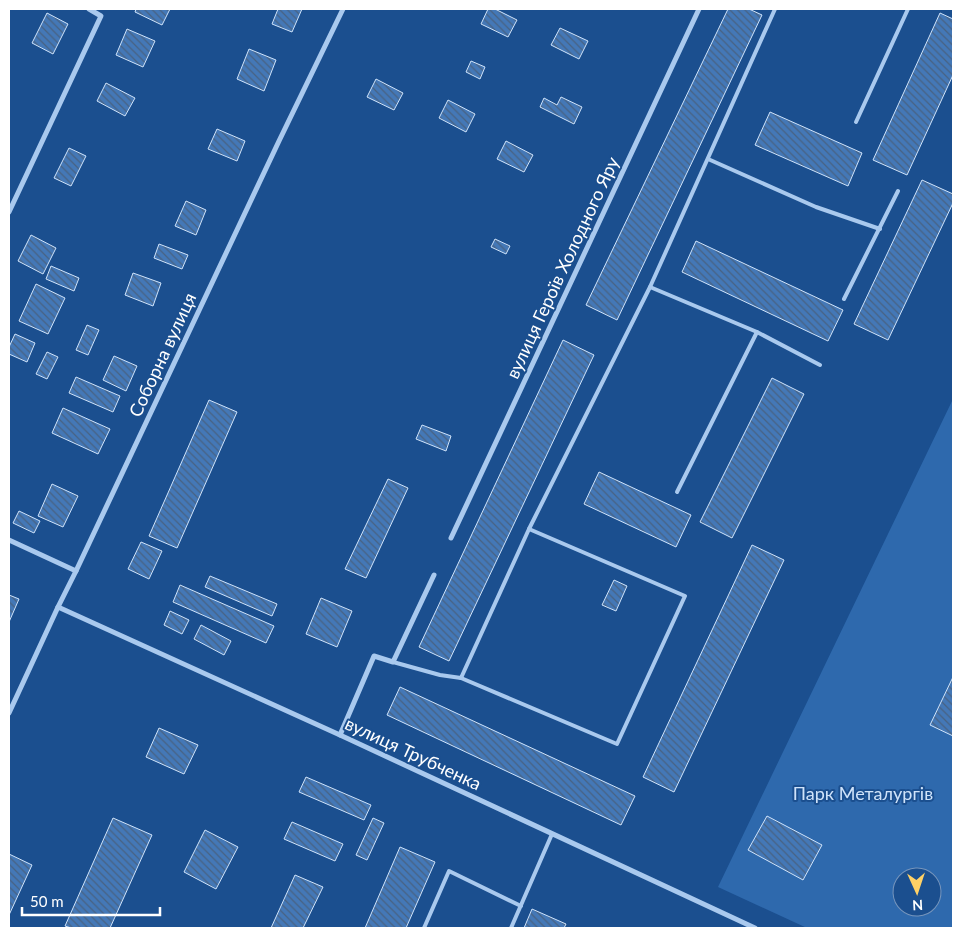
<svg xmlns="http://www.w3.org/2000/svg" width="962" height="937" font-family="Lato,sans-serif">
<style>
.park{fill:#2e69ad;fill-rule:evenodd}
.building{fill:url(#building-back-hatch);stroke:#cfe3fa}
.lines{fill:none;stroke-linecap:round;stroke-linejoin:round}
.service{stroke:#a9c9ee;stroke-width:4}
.minor{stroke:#a9c9ee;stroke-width:5}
.labels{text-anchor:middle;stroke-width:4;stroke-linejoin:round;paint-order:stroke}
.street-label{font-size:18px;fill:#fff;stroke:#1b4f8f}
.park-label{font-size:18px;fill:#cfe3fa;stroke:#1b4f8f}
</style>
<defs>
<pattern id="building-back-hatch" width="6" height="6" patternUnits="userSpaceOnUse" patternTransform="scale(1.25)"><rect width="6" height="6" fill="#4478b7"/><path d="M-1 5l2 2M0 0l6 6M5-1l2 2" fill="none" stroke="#486282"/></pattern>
</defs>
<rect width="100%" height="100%" fill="#1b4f8f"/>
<path class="park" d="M953 399V928H807L718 887ZM902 877H932V907H902Z"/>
<g class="building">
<path d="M136 9H170L162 25 135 12Z"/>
<path d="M278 9H302L292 32 272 24Z"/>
<path d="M488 9H495L517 20 508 37 481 24Z"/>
<path d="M728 9H749L762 15 617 320 586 305Z"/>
<path d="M47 13 68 24 53 54 32 43Z"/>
<path d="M940 13 953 19V75L907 175 873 160Z"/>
<path d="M560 28 588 41 579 59 551 45Z"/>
<path d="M127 29 155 41 143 67 116 55Z"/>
<path d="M249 49 276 60 264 91 237 79Z"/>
<path d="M471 61 485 67 480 79 466 72Z"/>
<path d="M376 79 403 93 394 110 367 97Z"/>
<path d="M106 83 135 98 125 116 97 101Z"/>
<path d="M561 97 582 107 574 124 540 107 544 98 557 105Z"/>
<path d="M448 100 475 114 466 132 439 118Z"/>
<path d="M770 112 862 153 848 186 755 145Z"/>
<path d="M217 129 245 141 237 161 208 149Z"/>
<path d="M506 141 533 155 524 172 497 159Z"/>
<path d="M69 148 86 156 71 186 54 178Z"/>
<path d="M922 180 953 194V203L888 340 854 324Z"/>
<path d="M186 201 206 210 196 235 175 226Z"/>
<path d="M31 235 56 248 43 274 18 261Z"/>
<path d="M495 239 510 246 506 254 491 247Z"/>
<path d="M696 241 843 310 828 341 682 272Z"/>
<path d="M159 244 188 255 182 269 154 258Z"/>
<path d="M51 266 79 278 74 291 46 279Z"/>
<path d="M133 273 161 283 153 306 125 295Z"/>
<path d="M36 284 65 298 48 334 19 321Z"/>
<path d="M87 325 99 330 88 355 76 350Z"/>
<path d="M15 334 35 343 27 362 9 354V347Z"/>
<path d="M563 340 594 355 449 661 419 647Z"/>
<path d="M47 352 58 357 47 379 36 374Z"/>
<path d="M114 356 137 366 126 391 103 380Z"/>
<path d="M76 377 120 396 113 412 69 393Z"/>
<path d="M772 378 804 394 732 538 700 522Z"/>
<path d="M209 400 237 412 177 548 149 536Z"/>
<path d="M63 408 110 429 98 454 52 433Z"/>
<path d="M422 425 451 436 446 451 416 439Z"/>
<path d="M599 472 691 515 676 547 584 504Z"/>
<path d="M388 479 408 488 366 578 345 569Z"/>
<path d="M52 484 78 496 63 527 38 516Z"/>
<path d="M19 511 40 521 34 533 13 523Z"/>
<path d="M141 542 162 551 149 579 128 569Z"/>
<path d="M752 545 784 560 674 792 643 777Z"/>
<path d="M210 576 277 604 272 616 205 587Z"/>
<path d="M614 580 627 586 616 611 602 605Z"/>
<path d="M180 585 274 626 266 643 173 602Z"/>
<path d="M9 595 19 599 9 622Z"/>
<path d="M321 598 352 611 337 647 306 634Z"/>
<path d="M170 611 189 620 182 634 164 625Z"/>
<path d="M201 625 231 641 224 655 194 639Z"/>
<path d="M953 677V736L930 725Z"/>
<path d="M400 687 635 796 621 825 387 715Z"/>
<path d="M159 728 198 745 184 774 146 757Z"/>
<path d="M306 777 371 805 364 820 299 792Z"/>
<path d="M767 816 822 845 803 880 748 850Z"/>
<path d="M113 818 152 835 110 928H71L65 926Z"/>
<path d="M373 818 384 823 367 860 356 855Z"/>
<path d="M292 822 343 844 335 861 284 839Z"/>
<path d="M205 830 238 847 216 889 184 872Z"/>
<path d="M400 847 435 862 406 928H365Z"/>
<path d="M9 854 32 865 9 915Z"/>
<path d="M295 875 323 887 303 928H271Z"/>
<path d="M532 909 566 924 564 928H524Z"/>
</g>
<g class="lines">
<g class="service">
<path d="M856 122 908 9"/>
<path d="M708 159 816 207 880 229"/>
<path d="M650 287 757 332 820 365"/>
<path d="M844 299 898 191"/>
<path d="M677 492 757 332"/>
<path d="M393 662 440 675 461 678 529 529 650 287 775 9"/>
<path d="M461 678 617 744 685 596 529 529"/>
<path d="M424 928 449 871 521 906"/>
<path d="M511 928 552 834"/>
</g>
<g class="minor">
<path d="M9 212 101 16 89 9"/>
<path d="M451 538 699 9"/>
<path d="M9 540 76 571"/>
<path d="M58 607 340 735 755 928"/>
<path d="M9 713 58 607 76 571 279 141 343 9"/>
<path d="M340 735 374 656 393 662 434 575"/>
</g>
</g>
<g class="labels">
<g class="street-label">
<text transform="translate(563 268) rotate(-65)" y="6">вулиця Героїв Холодного Яру</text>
<text transform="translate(163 355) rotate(-65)" y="6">Соборна вулиця</text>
<text transform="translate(413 754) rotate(25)" y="6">вулиця Трубченка</text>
</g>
<g class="park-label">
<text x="863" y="800">Парк Металургів</text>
</g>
</g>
<rect width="962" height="937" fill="none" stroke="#ffffff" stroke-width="20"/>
<g transform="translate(917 892) rotate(177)"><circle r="24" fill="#1b4f8f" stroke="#7695bc"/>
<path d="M0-4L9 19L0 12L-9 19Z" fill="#ffd166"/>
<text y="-8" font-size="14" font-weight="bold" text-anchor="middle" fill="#ffffff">N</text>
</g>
<path d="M22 907v8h138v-8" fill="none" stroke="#ffffff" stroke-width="2.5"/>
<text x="30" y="907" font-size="15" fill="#ffffff" stroke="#1b4f8f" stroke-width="4" paint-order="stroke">50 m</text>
</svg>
